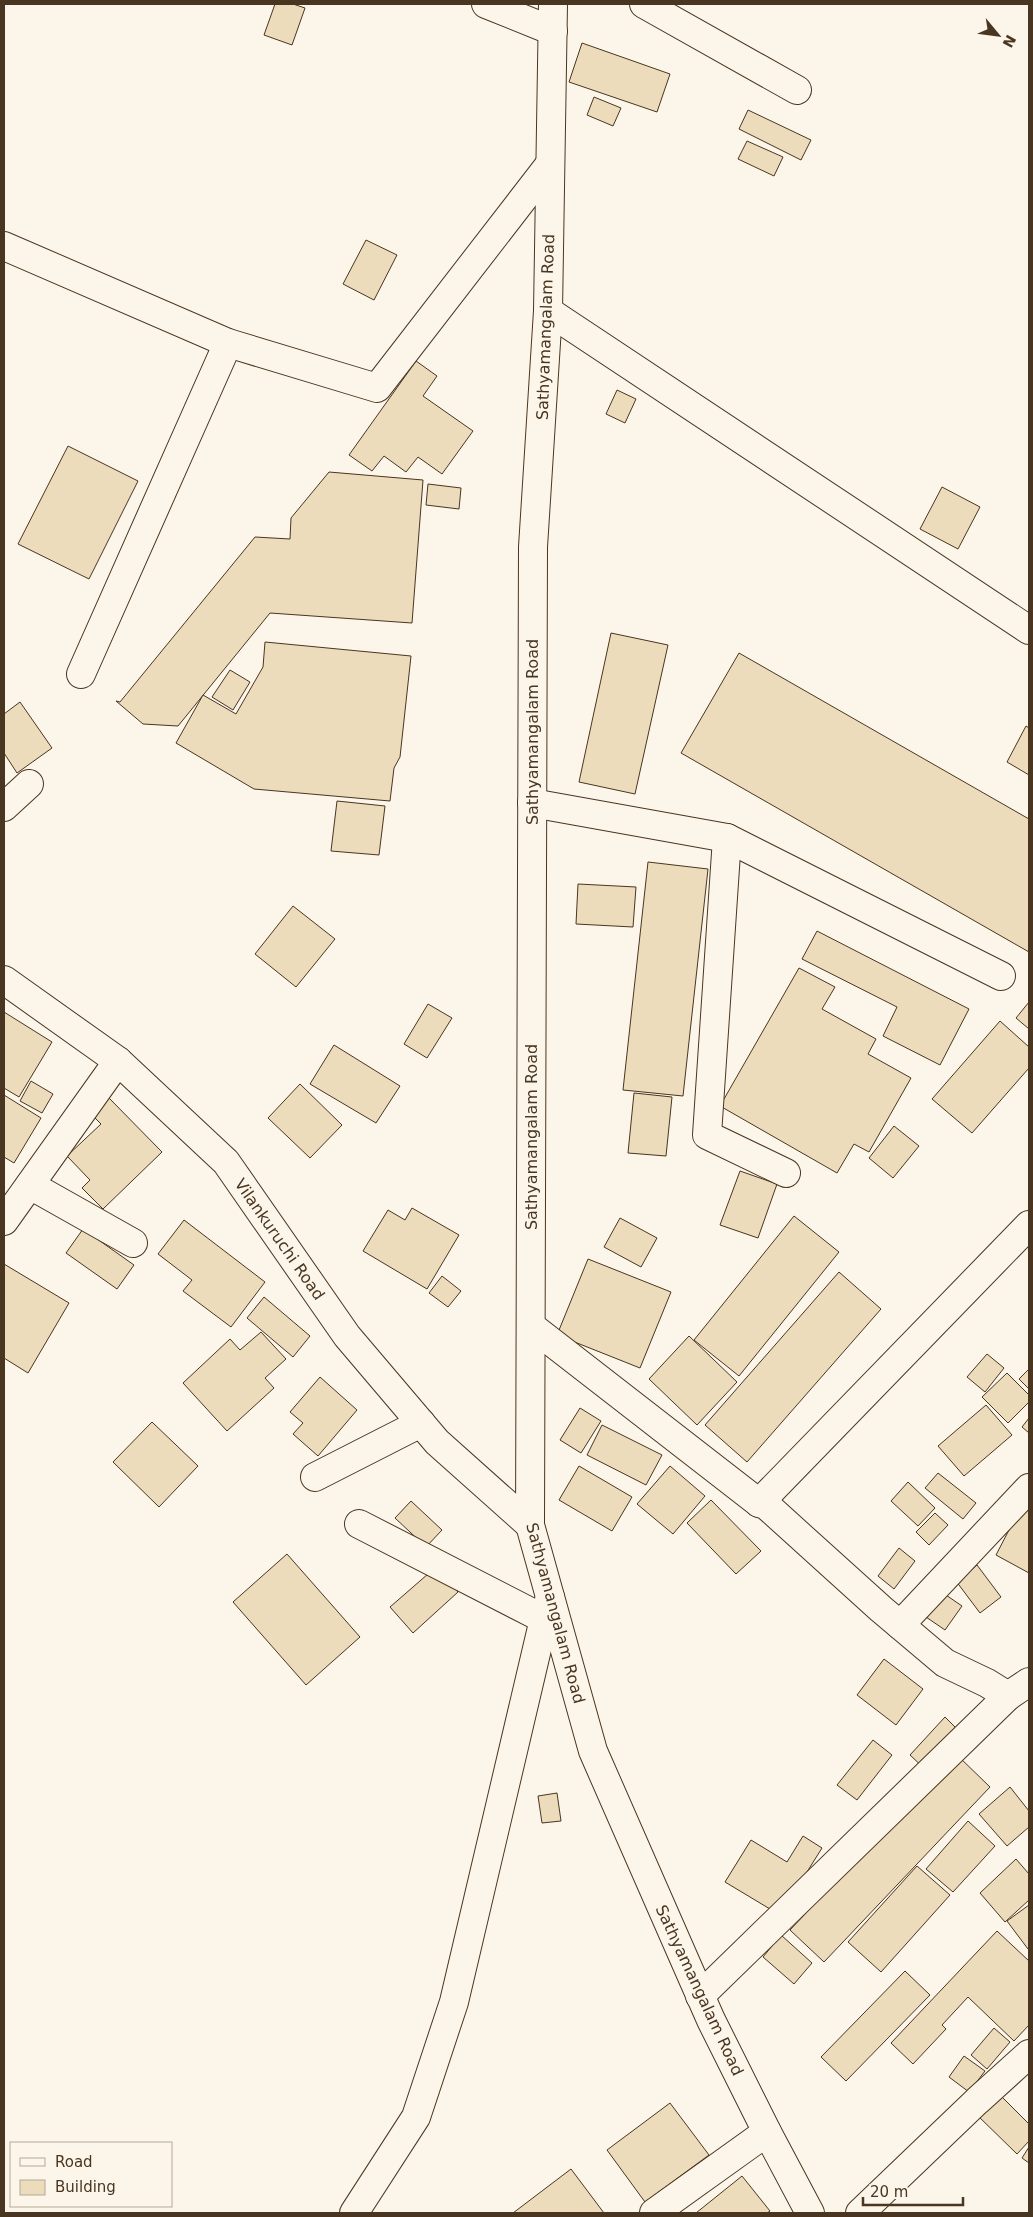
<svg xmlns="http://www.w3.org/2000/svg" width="1033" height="2217" font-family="'DejaVu Sans',sans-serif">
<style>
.building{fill:#ecdcbc;stroke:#4a3520}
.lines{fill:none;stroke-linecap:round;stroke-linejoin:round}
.minor-casing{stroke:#4a3520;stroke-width:30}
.highway-casing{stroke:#4a3520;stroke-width:30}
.minor{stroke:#fbf6e9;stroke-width:28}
.highway{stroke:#fbf6e9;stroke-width:28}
.labels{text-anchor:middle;stroke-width:4;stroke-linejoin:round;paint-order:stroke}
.street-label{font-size:16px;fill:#4a3520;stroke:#fbf6e9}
</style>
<rect width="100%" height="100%" fill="#fbf6e9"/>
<g class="building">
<path d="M275 4H293L305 8 292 45 264 35Z"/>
<path d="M582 43 670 74 657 112 569 82Z"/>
<path d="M594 97 621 108 613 126 587 115Z"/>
<path d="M748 110 811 140 801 160 739 129Z"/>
<path d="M747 141 783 157 774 176 738 159Z"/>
<path d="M366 240 397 255 374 300 343 284Z"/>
<path d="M416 361 437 376 423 396 473 431 442 474 418 457 406 472 384 456 372 471 349 455Z"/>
<path d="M617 390 636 399 625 423 606 414Z"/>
<path d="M68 446 138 481 89 579 18 544Z"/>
<path d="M329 472 423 480 412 623 270 613 178 726 143 724 116 701 120 702 255 537 290 539 291 518Z"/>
<path d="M428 484 461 488 459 509 426 505Z"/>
<path d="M942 487 980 507 958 549 920 529Z"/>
<path d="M611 633 668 645 635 794 579 782Z"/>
<path d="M265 642 411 656 400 757 394 768 390 801 254 789 176 743 203 695 236 714 263 667Z"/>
<path d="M739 653 1029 819V952L681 753Z"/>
<path d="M230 670 250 682 233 710 212 697Z"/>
<path d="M20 702 52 748 17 773 4 753V714Z"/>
<path d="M1026 726 1029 728V775L1007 762Z"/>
<path d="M337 801 385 806 379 855 331 851Z"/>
<path d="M648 862 708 869 683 1096 623 1090Z"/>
<path d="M578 884 636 887 633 927 576 924Z"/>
<path d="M293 906 335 939 296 987 255 954Z"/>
<path d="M817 931 969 1009 940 1065 883 1036 897 1007 802 959Z"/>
<path d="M799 968 835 987 822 1009 876 1039 868 1054 911 1078 869 1152 854 1144 837 1173 720 1106Z"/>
<path d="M1029 1002V1029L1016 1018Z"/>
<path d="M428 1004 452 1018 427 1058 404 1044Z"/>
<path d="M4 1012 52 1042 19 1097 4 1088Z"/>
<path d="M1000 1021 1029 1047V1068L972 1133 932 1099Z"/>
<path d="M334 1045 400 1086 376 1123 310 1084Z"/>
<path d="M31 1081 53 1094 42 1113 20 1101Z"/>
<path d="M300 1084 342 1125 310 1158 268 1118Z"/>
<path d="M634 1093 672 1097 666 1156 628 1153Z"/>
<path d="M4 1095 41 1118 14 1163 4 1157Z"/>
<path d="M109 1098 162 1152 103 1209 82 1188 90 1180 67 1156 101 1124 92 1115Z"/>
<path d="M894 1126 919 1146 893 1178 869 1158Z"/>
<path d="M740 1171 777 1184 758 1238 720 1225Z"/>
<path d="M412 1208 459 1235 427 1289 363 1251 388 1210 405 1220Z"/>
<path d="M794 1216 839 1252 739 1376 694 1340Z"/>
<path d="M620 1218 657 1238 641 1267 604 1247Z"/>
<path d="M184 1220 265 1282 231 1327 183 1291 192 1280 158 1254Z"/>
<path d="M83 1229 134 1265 117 1289 66 1253Z"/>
<path d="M588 1259 671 1292 640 1368 557 1335Z"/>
<path d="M4 1264 69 1303 28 1373 4 1358Z"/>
<path d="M839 1272 881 1309 747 1462 705 1425Z"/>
<path d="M442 1276 461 1291 448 1307 429 1293Z"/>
<path d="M264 1297 310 1336 293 1357 247 1318Z"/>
<path d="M261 1332 286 1359 265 1378 274 1388 227 1431 183 1383 230 1339 240 1350Z"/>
<path d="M689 1336 737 1382 697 1425 649 1379Z"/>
<path d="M987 1354 1004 1368 985 1392 967 1377Z"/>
<path d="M1029 1369V1389L1019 1379Z"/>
<path d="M1007 1373 1029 1395V1402L1008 1423 982 1397Z"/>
<path d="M320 1377 357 1410 318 1456 293 1434 303 1423 290 1412Z"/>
<path d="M986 1405 1012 1435 964 1476 938 1446Z"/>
<path d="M580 1408 601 1421 581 1453 560 1440Z"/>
<path d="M1029 1418V1433L1022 1427Z"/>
<path d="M152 1422 198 1466 159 1507 113 1462Z"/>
<path d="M602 1425 662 1455 646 1485 587 1455Z"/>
<path d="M579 1466 632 1497 612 1531 559 1500Z"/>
<path d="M670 1466 705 1496 673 1534 637 1504Z"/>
<path d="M938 1473 976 1503 963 1519 925 1488Z"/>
<path d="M908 1482 935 1508 918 1526 891 1501Z"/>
<path d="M711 1500 761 1551 736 1574 687 1523Z"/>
<path d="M411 1501 442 1530 426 1547 395 1518Z"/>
<path d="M1022 1505 1029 1509V1573L996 1555Z"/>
<path d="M935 1513 948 1525 929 1545 916 1532Z"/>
<path d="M899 1548 915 1561 894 1589 878 1576Z"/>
<path d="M287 1554 360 1637 306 1685 233 1602Z"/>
<path d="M977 1565 1001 1597 980 1613 956 1581Z"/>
<path d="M436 1567 458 1592 413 1633 390 1607Z"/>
<path d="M943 1593 962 1606 945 1630 926 1617Z"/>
<path d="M884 1659 923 1689 896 1725 857 1695Z"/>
<path d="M945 1717 961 1733 926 1770 910 1755Z"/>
<path d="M873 1740 892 1755 857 1800 837 1785Z"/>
<path d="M956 1754 990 1787 824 1962 790 1930Z"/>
<path d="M1010 1787 1029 1811V1827L1007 1846 979 1814Z"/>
<path d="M557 1793 561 1821 542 1823 538 1796Z"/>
<path d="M968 1821 995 1846 953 1892 926 1869Z"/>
<path d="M803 1836 822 1848 780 1915 725 1882 751 1840 787 1862Z"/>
<path d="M1016 1859 1029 1874V1900L1005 1922 980 1893Z"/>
<path d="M917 1866 950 1895 881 1972 848 1942Z"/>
<path d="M1029 1905V1948L1028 1949 1007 1921Z"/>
<path d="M997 1931 1029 1961V2025L1014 2041 968 1997 942 2025 946 2029 913 2064 891 2043Z"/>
<path d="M781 1935 812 1963 794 1984 763 1957Z"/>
<path d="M905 1971 930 1995 846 2081 821 2057Z"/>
<path d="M994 2028 1010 2042 987 2069 971 2055Z"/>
<path d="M964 2056 985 2071 969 2092 949 2077Z"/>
<path d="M996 2091 1029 2124V2141L1017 2154 975 2113Z"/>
<path d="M670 2103 709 2155 645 2202 607 2150Z"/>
<path d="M1029 2147V2163L1022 2158Z"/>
<path d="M571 2169 604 2213H513Z"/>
<path d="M742 2176 770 2211 767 2213H696Z"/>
</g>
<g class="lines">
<g class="minor-casing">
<g id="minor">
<path d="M486 4 553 31"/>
<path d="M644 4 797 90"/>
<path d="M4 246 228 343 377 388 550 164"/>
<path d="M548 311 1029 630"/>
<path d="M81 674 228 343"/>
<path d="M532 803 727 838 1001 976"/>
<path d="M4 807 29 784"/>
<path d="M727 838 707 1135 786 1173"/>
<path d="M4 980 118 1061 226 1162 347 1336 437 1442 530 1525"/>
<path d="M30 1185 133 1243"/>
<path d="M4 1221 118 1061"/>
<path d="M531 1326 759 1503 1029 1225"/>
<path d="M315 1477 421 1423"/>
<path d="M759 1503 766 1505 881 1609 945 1663 987 1683 1008 1696 1029 1682"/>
<path d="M359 1524 544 1619"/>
<path d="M900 1625 1029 1488"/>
<path d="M700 1996 1008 1696"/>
<path d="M354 2213 416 2117 454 2002 544 1619 550 1597"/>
<path d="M654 2213 767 2132"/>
<path d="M860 2213 977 2101 1029 2054"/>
</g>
</g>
<g class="highway-casing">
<path id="highway" d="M553 4 548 311 533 547 530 1525 593 1751 711 2020 767 2132 810 2213"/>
</g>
<use href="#minor" class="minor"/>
<use href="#highway" class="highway"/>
</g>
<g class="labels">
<g class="street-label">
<text transform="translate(545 327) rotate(-88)" y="6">Sathyamangalam Road</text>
<text transform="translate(532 732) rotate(-90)" y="6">Sathyamangalam Road</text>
<text transform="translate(531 1137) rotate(-90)" y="6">Sathyamangalam Road</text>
<text transform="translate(280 1239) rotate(55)" y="6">Vilankuruchi Road</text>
<text transform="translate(556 1613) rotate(75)" y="6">Sathyamangalam Road</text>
<text transform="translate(700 1990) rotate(65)" y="6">Sathyamangalam Road</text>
</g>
</g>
<rect width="1033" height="2217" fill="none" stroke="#4a3520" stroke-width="10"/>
<rect x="10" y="2142" width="162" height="65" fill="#fbf6e9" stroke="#b4a999"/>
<rect x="20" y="2158" width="25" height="8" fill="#fbf6e9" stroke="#b4a999"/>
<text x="55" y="2167" font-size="15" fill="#4a3520">Road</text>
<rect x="20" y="2180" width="25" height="15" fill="#ecdcbc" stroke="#b4a999"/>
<text x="55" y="2192" font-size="15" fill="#4a3520">Building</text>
<g transform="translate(998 35) rotate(119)" stroke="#fbf6e9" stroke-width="4" paint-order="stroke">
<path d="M0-4L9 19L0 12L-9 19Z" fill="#4a3520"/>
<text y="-8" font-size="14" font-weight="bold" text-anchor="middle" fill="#4a3520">N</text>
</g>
<path d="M863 2197v8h100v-8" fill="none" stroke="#4a3520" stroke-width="2.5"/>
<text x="870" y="2197" font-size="15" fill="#4a3520" stroke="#fbf6e9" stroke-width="4" paint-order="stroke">20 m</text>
</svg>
